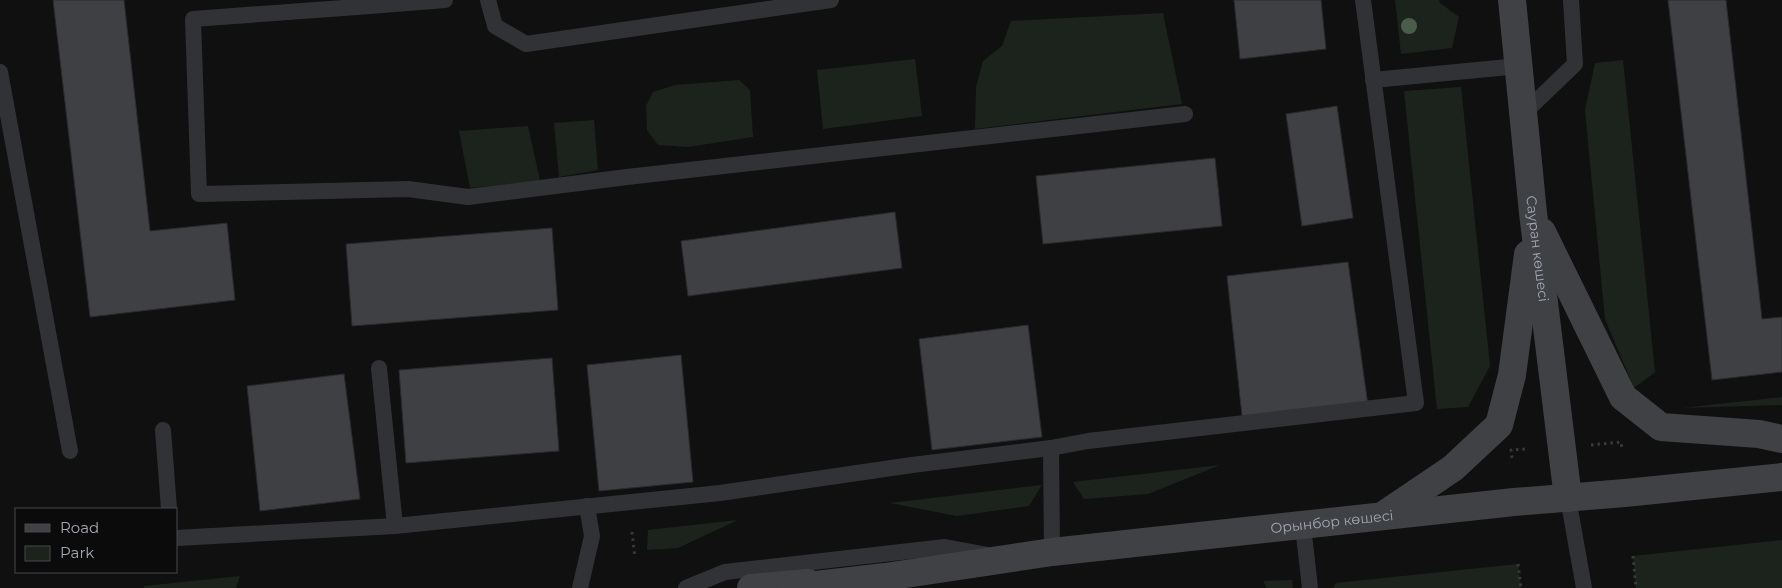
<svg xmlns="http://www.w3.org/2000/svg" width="1782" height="588" font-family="Montserrat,sans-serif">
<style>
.green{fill:#1c231d}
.building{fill:#3f4044;stroke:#2a2a2d}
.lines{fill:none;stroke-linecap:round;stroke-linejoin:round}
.path{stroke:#37393d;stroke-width:3;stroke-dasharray:2.5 4;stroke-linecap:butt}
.lane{stroke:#313236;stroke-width:16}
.secondary{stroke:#3f4145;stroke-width:28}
.tree{fill:#4a5d4a}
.labels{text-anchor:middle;stroke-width:4;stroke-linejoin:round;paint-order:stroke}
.street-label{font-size:14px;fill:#a1a7b1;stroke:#0b0b0c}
</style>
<rect width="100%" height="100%" fill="#101011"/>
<g class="green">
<path d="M1395 0H1439L1440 3 1459 17 1452 48 1401 54Z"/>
<path d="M1163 13 1182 104 975 129 976 87 983 61 1002 46 1011 21Z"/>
<path d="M915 59 922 116 823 129 817 70Z"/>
<path d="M1623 60 1655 372 1634 388 1605 319 1585 110 1595 63Z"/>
<path d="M739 80 750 90 753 137 688 147 658 145 647 130 646 106 653 92 675 85Z"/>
<path d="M1461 87 1490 366 1468 407 1437 409 1404 91Z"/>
<path d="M594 120 598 170 559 177 554 123Z"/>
<path d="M528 126 540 181 470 188 459 131Z"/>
<path d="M1782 397V405L1682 408Z"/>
<path d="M1220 465 1148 494 1084 499 1073 482Z"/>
<path d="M1042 485 1029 506 957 516 890 503Z"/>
<path d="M738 520 678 548 647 550 648 530Z"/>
<path d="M1782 540V588H1636L1633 556Z"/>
<path d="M1518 564 1521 588H1333L1336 583Z"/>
<path d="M240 576 236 588H144V586Z"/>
<path d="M1292 580 1293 588H1267L1263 581Z"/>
</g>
<g class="building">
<path d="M53 0H124L150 231 227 223 235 300 90 317Z"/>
<path d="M1234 0H1321L1326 49 1240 59Z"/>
<path d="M1668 0H1726L1762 319 1782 317V372L1712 380Z"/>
<path d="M1337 106 1353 218 1302 226 1286 114Z"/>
<path d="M1215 158 1222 226 1043 244 1036 176Z"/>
<path d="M895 212 902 268 688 296 681 241Z"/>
<path d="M552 228 558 310 352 326 346 244Z"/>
<path d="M1348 262 1368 405 1242 416 1227 276Z"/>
<path d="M1028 325 1042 437 932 450 919 339Z"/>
<path d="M681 355 693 482 599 491 587 365Z"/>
<path d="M552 358 559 451 406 463 399 370Z"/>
<path d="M344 374 360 499 260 511 247 386Z"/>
</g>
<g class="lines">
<g class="path">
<path d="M1591 445 1621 442 1622 449"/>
<path d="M1512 458 1511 450 1526 449"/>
<path d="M632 532 635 558"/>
<path d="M1633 556 1636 588"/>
<path d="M1518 564 1521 588"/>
</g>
<g class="lane">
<path d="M356 0 357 7 445 0"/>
<path d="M488 0 495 26 526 44 831 0"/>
<path d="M357 7 193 19 199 194 408 189 468 197 627 177 1185 114"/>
<path d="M0 72 70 451"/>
<path d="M1373 80 1519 66"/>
<path d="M1523 114 1575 64 1571 0"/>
<path d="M379 368 395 526"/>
<path d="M163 430 169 509"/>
<path d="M1051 448 1052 552"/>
<path d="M1568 498 1584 588"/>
<path d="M1303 526 1310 588"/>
<path d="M176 538 395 526 720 493 912 465 1051 448 1088 441 1416 403 1363 0"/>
<path d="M580 588 592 536 587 506"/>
<path d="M686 588 725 572 945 547 988 555"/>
</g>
<g class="secondary">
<path id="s1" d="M1512 0 1533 213 1568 498"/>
<path d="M1542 232 1623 397 1661 427 1759 434 1782 439"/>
<path d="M1382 516 1453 468 1499 425 1512 375 1528 254"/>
<path d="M751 588 808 583"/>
<path id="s2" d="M790 588 885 577 1052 552 1514 502 1625 493 1782 477"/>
</g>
</g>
<circle class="tree" cx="1409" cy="26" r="8"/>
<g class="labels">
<g class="street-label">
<text dy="5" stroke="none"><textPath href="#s1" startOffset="250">Сауран көшесі</textPath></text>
<text dy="5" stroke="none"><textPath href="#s2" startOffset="546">Орынбор көшесі</textPath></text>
</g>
</g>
<rect x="15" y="508" width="162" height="65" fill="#0b0b0c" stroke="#47494e"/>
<rect x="25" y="524" width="25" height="8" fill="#3f4145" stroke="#47494e"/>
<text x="60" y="533" font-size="15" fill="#a1a7b1">Road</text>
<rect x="25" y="546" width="25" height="15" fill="#1c231d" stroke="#47494e"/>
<text x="60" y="558" font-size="15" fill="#a1a7b1">Park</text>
</svg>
